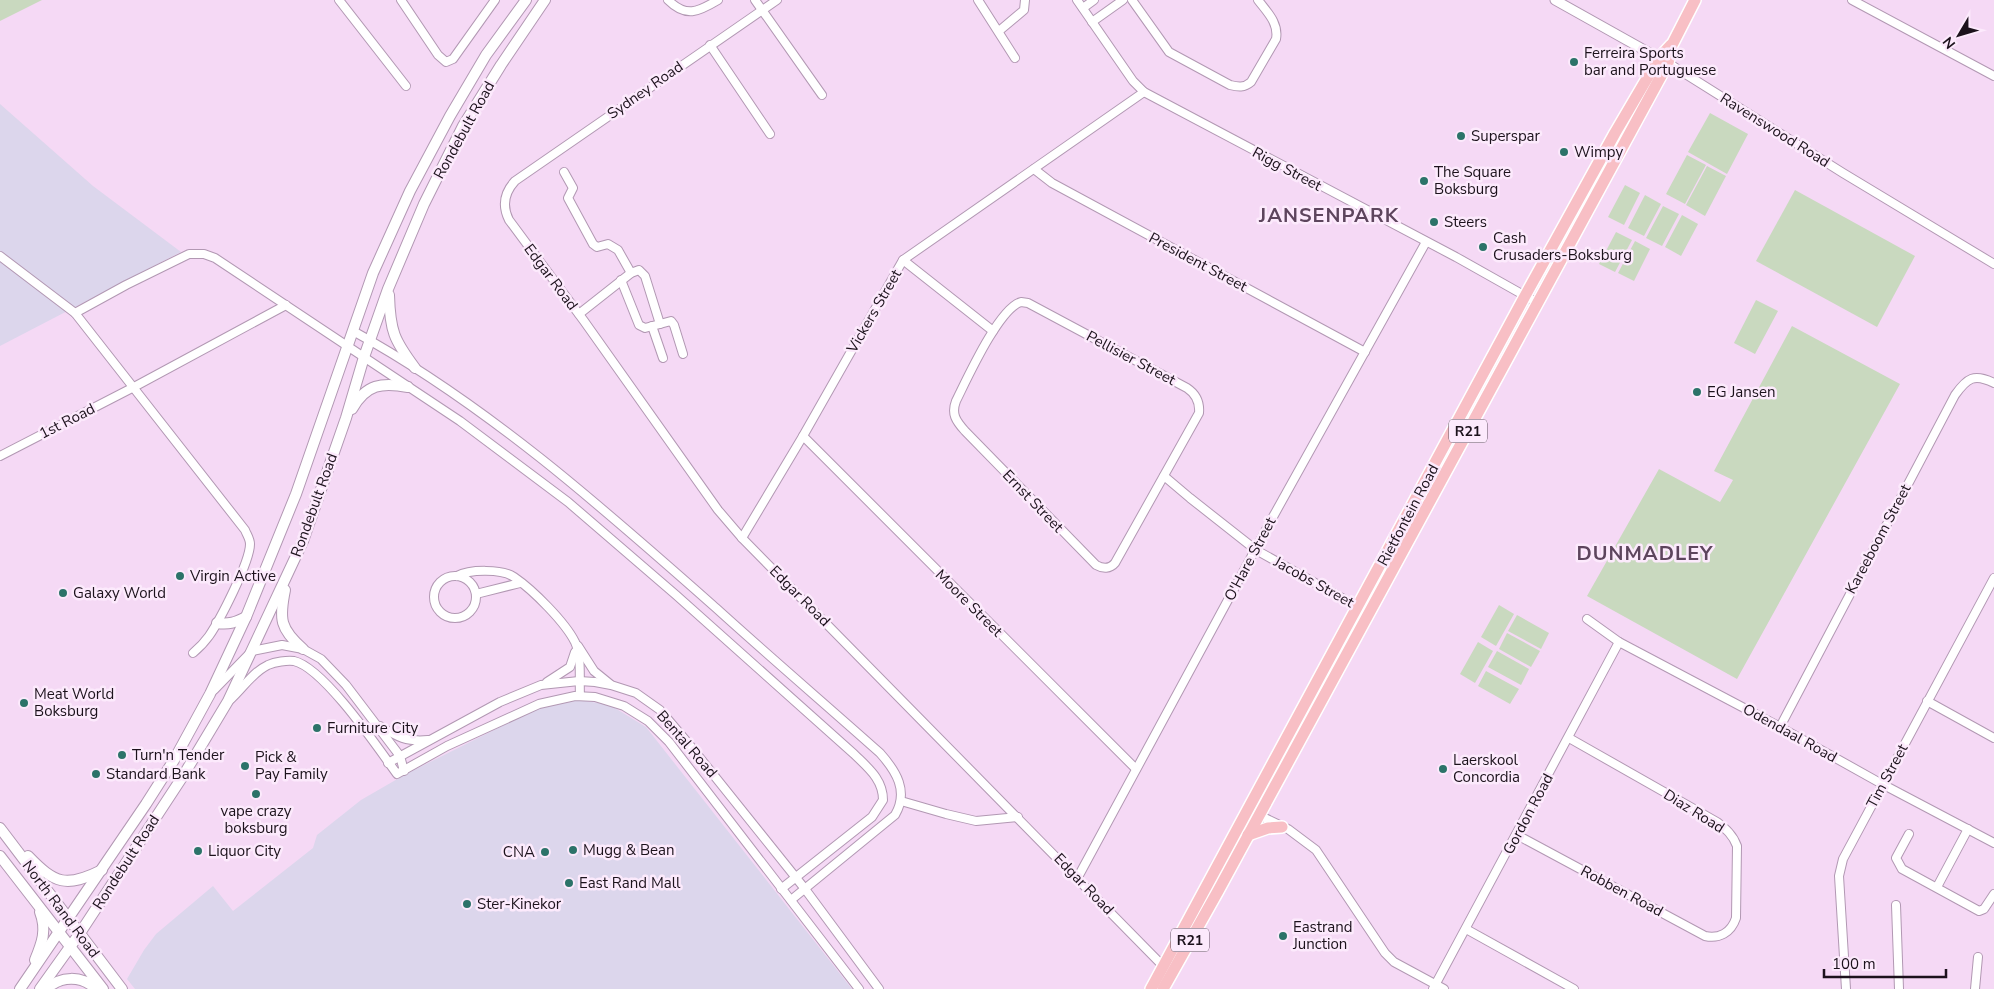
<svg xmlns="http://www.w3.org/2000/svg" width="1994" height="989" font-family="'Nunito Sans',sans-serif">
<style>
.commercial{fill:#dcd6ec}
.green{fill:#c9d9bf}
.lines{fill:none;stroke-linecap:round;stroke-linejoin:round}
.minor-casing{stroke:#b298b3;stroke-width:10}
.tertiary-casing{stroke:#b298b3;stroke-width:11}
.secondary-casing{stroke:#b298b3;stroke-width:12}
.primary-casing{stroke:#fff;stroke-width:14}
.minor{stroke:#fff;stroke-width:8}
.tertiary{stroke:#fff;stroke-width:9}
.secondary{stroke:#fff;stroke-width:10}
.primary{stroke:#f8bfc5;stroke-width:11}
.poi-dot{fill:#2c7369;stroke:#fceafc;stroke-width:2}
.labels{text-anchor:middle;stroke-width:5;stroke-linejoin:round;paint-order:stroke}
.shield{fill:#fceafc;stroke:#5f535f;stroke-width:1}
.shield-label{font-size:14px;font-weight:bold;fill:#1c121c}
.poi-label{font-size:15px;fill:#1c121c;stroke:#fceafc;text-anchor:start}
.street-label{font-size:15px;fill:#1c121c;stroke:#fceafc}
.district-label{font-size:20px;font-weight:bold;letter-spacing:1px;fill:#5d455d;stroke:#fceafc}
</style>
<rect width="100%" height="100%" fill="#f5d9f5"/>
<g class="commercial">
<path d="M0 104 93 186 181 252 0 346Z"/>
<path d="M580 700 610 705 646 727 852 989H135L127 979 144 950 156 934 213 886 233 911 313 848 317 835 361 800 406 774 536 709Z"/>
</g>
<g class="green">
<path d="M0 0H42L0 21Z"/>
<path d="M1710 113 1748 134 1727 174 1688 152Z"/>
<path d="M1687 155 1706 165 1685 204 1666 194Z"/>
<path d="M1707 166 1726 176 1705 216 1686 205Z"/>
<path d="M1625 185 1640 193 1624 225 1608 217Z"/>
<path d="M1795 190 1915 256 1877 327 1756 261Z"/>
<path d="M1645 195 1661 204 1644 236 1628 228Z"/>
<path d="M1663 206 1679 214 1662 246 1646 238Z"/>
<path d="M1682 215 1698 224 1681 256 1665 247Z"/>
<path d="M1616 232 1632 240 1615 272 1599 264Z"/>
<path d="M1635 241 1650 249 1634 281 1618 273Z"/>
<path d="M1756 300 1778 311 1755 354 1734 343Z"/>
<path d="M1792 326 1900 384 1737 679 1587 596 1659 469 1720 502 1733 480 1714 471Z"/>
<path d="M1499 605 1514 614 1496 646 1481 637Z"/>
<path d="M1517 615 1549 633 1541 649 1508 631Z"/>
<path d="M1507 633 1540 651 1531 667 1499 649Z"/>
<path d="M1478 642 1493 651 1475 683 1460 674Z"/>
<path d="M1497 651 1529 669 1521 685 1488 667Z"/>
<path d="M1486 671 1519 689 1510 704 1478 686Z"/>
</g>
<g class="lines">
<g class="minor-casing">
<g id="minor">
<path d="M339 0 406 86"/>
<path d="M401 0 438 55 446 62 453 59 495 0"/>
<path d="M668 0C686 18 698 12 718 0"/>
<path d="M755 0 822 95"/>
<path d="M777 0 515 181C504 193 502 206 509 220L584 321 718 510 742 538 1163 966"/>
<path d="M978 0 1015 58"/>
<path d="M1077 0 1133 81 1144 92 1456 257 1536 302"/>
<path d="M1132 0 1169 52 1230 85C1238 87 1244 88 1251 82L1276 39C1279 23 1267 12 1258 0"/>
<path d="M1852 0 1994 76"/>
<path d="M1083 8 1094 0"/>
<path d="M1092 22 1123 0"/>
<path d="M999 31 1024 10 1025 0"/>
<path d="M710 45 770 134"/>
<path d="M1668 63 1843 173 1994 264"/>
<path d="M1034 169 1052 183 1365 352"/>
<path d="M564 172 573 188 568 198 593 244 597 247 608 244 618 250 631 273"/>
<path d="M0 256 75 313 245 530C247 535 250 539 250 544 250 562 220 620 209 636 204 643 199 648 193 653"/>
<path d="M903 260 993 331"/>
<path d="M621 280 639 325 645 328 671 321 674 325 683 354"/>
<path d="M1021 302 1028 303 1187 388C1196 394 1200 402 1199 413L1115 563C1110 569 1103 569 1096 565L965 431C956 421 951 414 956 401 967 379 999 308 1021 302Z"/>
<path d="M75 313 126 285 189 254H204L215 258 460 421 568 502 676 595 854 754C868 768 883 779 883 800L872 817 781 889"/>
<path d="M579 314 631 273 639 270 645 276 660 324"/>
<path d="M652 326 663 358"/>
<path d="M353 331C486 404 603 508 716 608 770 657 825 704 880 753 896 771 909 791 895 815L791 900"/>
<path d="M803 436 1136 769"/>
<path d="M0 456 134 387 286 305"/>
<path d="M1164 476 1190 498 1256 550 1369 613"/>
<path d="M742 538 803 436 903 260 1144 92"/>
<circle cx="455" cy="597" r="21"/>
<path d="M457 576C470 569 502 569 514 577 533 590 565 622 575 642 582 657 579 680 580 696"/>
<path d="M476 594 520 583"/>
<path d="M1587 619 1619 642 1780 727 1882 784 1994 843"/>
<path d="M578 646 594 671 610 684"/>
<path d="M547 682 570 667 575 652"/>
<path d="M214 690 252 651 282 645 303 649 321 659 346 685 400 756 404 771"/>
<path d="M231 699C243 688 253 672 268 665 275 662 287 660 294 661 324 668 378 748 397 774L447 746 539 704 575 696 595 697 624 706 648 721 669 742 859 989"/>
<path d="M1927 701 1994 738"/>
<path d="M380 726C397 737 407 742 428 740"/>
<path d="M1780 727 1955 395C1967 378 1974 373 1994 383"/>
<path d="M388 763 500 702 541 685 579 681 595 682 611 685 636 693 660 710 688 743 805 889 879 989"/>
<path d="M901 801 946 814 976 821 1018 817"/>
<path d="M1248 810 1288 829 1316 850 1385 953 1394 962 1444 989"/>
<path d="M1909 834 1896 858 1902 869 1979 911 1984 909 1994 894"/>
<path d="M1517 835 1705 936C1719 939 1731 933 1736 918L1737 846C1733 835 1726 829 1717 822L1569 738"/>
<path d="M1078 877 1274 515 1426 242"/>
<path d="M1937 887 1968 829"/>
<path d="M1896 905 1899 989"/>
<path d="M1466 929 1574 989"/>
<path d="M1433 989 1619 642"/>
<path d="M1846 989 1839 876 1843 859 1994 578"/>
<path d="M1975 989 1978 957"/>
</g>
</g>
<g class="tertiary-casing">
<path id="tertiary" d="M1555 0 1664 61"/>
</g>
<g class="secondary-casing">
<g id="secondary">
<path d="M389 295C390 331 394 340 415 368"/>
<path d="M352 409C366 384 382 382 408 387"/>
<path d="M285 590C279 619 280 629 303 649"/>
<path d="M217 623C229 625 236 622 246 617"/>
<path d="M0 828 122 989"/>
<path d="M0 856 103 989"/>
<path d="M28 856C55 884 66 888 102 870"/>
<path d="M35 960C42 943 47 930 40 912"/>
<path d="M20 989 146 804 174 760 210 694 246 617 296 494 373 273 410 191 450 116 486 55 526 0"/>
<path d="M40 989 80 933 183 776 228 701 303 541 346 418 364 357 388 289 424 204 463 126 501 65 545 0"/>
<path d="M46 989C61 976 81 975 96 989"/>
</g>
</g>
<g class="primary-casing">
<g id="primary">
<path d="M1248 835 1268 828 1282 827"/>
<path d="M1151 989 1525 296 1615 133 1659 58 1671 45"/>
<path d="M1163 989 1218 891 1668 63 1672 45 1695 0"/>
</g>
</g>
<use href="#minor" class="minor"/>
<use href="#tertiary" class="tertiary"/>
<use href="#secondary" class="secondary"/>
<use href="#primary" class="primary"/>
</g>
<g class="poi-dot">
<circle cx="1574" cy="62" r="5"/>
<circle cx="1461" cy="136" r="5"/>
<circle cx="1564" cy="152" r="5"/>
<circle cx="1424" cy="181" r="5"/>
<circle cx="1434" cy="222" r="5"/>
<circle cx="1483" cy="247" r="5"/>
<circle cx="1697" cy="392" r="5"/>
<circle cx="180" cy="576" r="5"/>
<circle cx="63" cy="593" r="5"/>
<circle cx="24" cy="703" r="5"/>
<circle cx="317" cy="728" r="5"/>
<circle cx="122" cy="755" r="5"/>
<circle cx="245" cy="766" r="5"/>
<circle cx="1443" cy="769" r="5"/>
<circle cx="96" cy="774" r="5"/>
<circle cx="256" cy="794" r="5"/>
<circle cx="573" cy="850" r="5"/>
<circle cx="198" cy="851" r="5"/>
<circle cx="545" cy="852" r="5"/>
<circle cx="569" cy="883" r="5"/>
<circle cx="467" cy="904" r="5"/>
<circle cx="1283" cy="936" r="5"/>
</g>
<g class="labels">
<g class="shield">
<rect x="1449" y="419.5" width="38" height="23" rx="4"/>
<rect x="1171" y="928.5" width="38" height="23" rx="4"/>
</g>
<g class="shield-label">
<text x="1468" y="436">R21</text>
<text x="1190" y="945">R21</text>
</g>
<g class="poi-label">
<text x="1584" y="58">Ferreira Sports<tspan x="1584" dy="17">bar and Portuguese</tspan></text>
<text x="1471" y="141">Superspar</text>
<text x="1574" y="157">Wimpy</text>
<text x="1434" y="177">The Square<tspan x="1434" dy="17">Boksburg</tspan></text>
<text x="1444" y="227">Steers</text>
<text x="1493" y="243">Cash<tspan x="1493" dy="17">Crusaders-Boksburg</tspan></text>
<text x="1707" y="397">EG Jansen</text>
<text x="190" y="581">Virgin Active</text>
<text x="73" y="598">Galaxy World</text>
<text x="34" y="699">Meat World<tspan x="34" dy="17">Boksburg</tspan></text>
<text x="327" y="733">Furniture City</text>
<text x="132" y="760">Turn'n Tender</text>
<text x="255" y="762">Pick &amp;<tspan x="255" dy="17">Pay Family</tspan></text>
<text x="1453" y="765">Laerskool<tspan x="1453" dy="17">Concordia</tspan></text>
<text x="106" y="779">Standard Bank</text>
<text x="256" y="816" text-anchor="middle">vape crazy<tspan x="256" dy="17">boksburg</tspan></text>
<text x="583" y="855">Mugg &amp; Bean</text>
<text x="208" y="856">Liquor City</text>
<text x="535" y="857" text-anchor="end">CNA</text>
<text x="579" y="888">East Rand Mall</text>
<text x="477" y="909">Ster-Kinekor</text>
<text x="1293" y="932">Eastrand<tspan x="1293" dy="17">Junction</tspan></text>
</g>
<g class="street-label">
<text transform="translate(645 90) rotate(-35)" y="5">Sydney Road</text>
<text transform="translate(464 130) rotate(-61)" y="5">Rondebult Road</text>
<text transform="translate(1775 130) rotate(32)" y="5">Ravenswood Road</text>
<text transform="translate(1287 169) rotate(28)" y="5">Rigg Street</text>
<text transform="translate(1198 262) rotate(28)" y="5">President Street</text>
<text transform="translate(551 277) rotate(53)" y="5">Edgar Road</text>
<text transform="translate(874 311) rotate(-60)" y="5">Vickers Street</text>
<text transform="translate(1131 358) rotate(28)" y="5">Pellisier Street</text>
<text transform="translate(67 421) rotate(-27)" y="5">1st Road</text>
<text transform="translate(1033 501) rotate(46)" y="5">Ernst Street</text>
<text transform="translate(314 505) rotate(-70)" y="5">Rondebult Road</text>
<text transform="translate(1408 515) rotate(-62)" y="5">Rietfontein Road</text>
<text transform="translate(1878 539) rotate(-62)" y="5">Kareeboom Street</text>
<text transform="translate(1250 559) rotate(-62)" y="5">O'Hare Street</text>
<text transform="translate(1314 582) rotate(29)" y="5">Jacobs Street</text>
<text transform="translate(800 596) rotate(45)" y="5">Edgar Road</text>
<text transform="translate(969 603) rotate(45)" y="5">Moore Street</text>
<text transform="translate(1790 733) rotate(29)" y="5">Odendaal Road</text>
<text transform="translate(687 744) rotate(49)" y="5">Bental Road</text>
<text transform="translate(1887 776) rotate(-62)" y="5">Tim Street</text>
<text transform="translate(1694 811) rotate(32)" y="5">Diaz Road</text>
<text transform="translate(1528 814) rotate(-62)" y="5">Gordon Road</text>
<text transform="translate(126 862) rotate(-57)" y="5">Rondebult Road</text>
<text transform="translate(1084 884) rotate(46)" y="5">Edgar Road</text>
<text transform="translate(1622 891) rotate(28)" y="5">Robben Road</text>
<text transform="translate(61 909) rotate(53)" y="5">North Rand Road</text>
</g>
<g class="district-label">
<text x="1329" y="222">JANSENPARK</text>
<text x="1645" y="560">DUNMADLEY</text>
</g>
</g>
<g transform="translate(1959 35) rotate(232)" stroke="#fceafc" stroke-width="4" paint-order="stroke">
<path d="M0-4L9 19L0 12L-9 19Z" fill="#1c121c"/>
<text y="-8" font-size="14" font-weight="bold" text-anchor="middle" fill="#1c121c">N</text>
</g>
<path d="M1824 969v8h122v-8" fill="none" stroke="#1c121c" stroke-width="2.5"/>
<text x="1832" y="969" font-size="15" fill="#1c121c" stroke="#fceafc" stroke-width="4" paint-order="stroke">100 m</text>
</svg>
